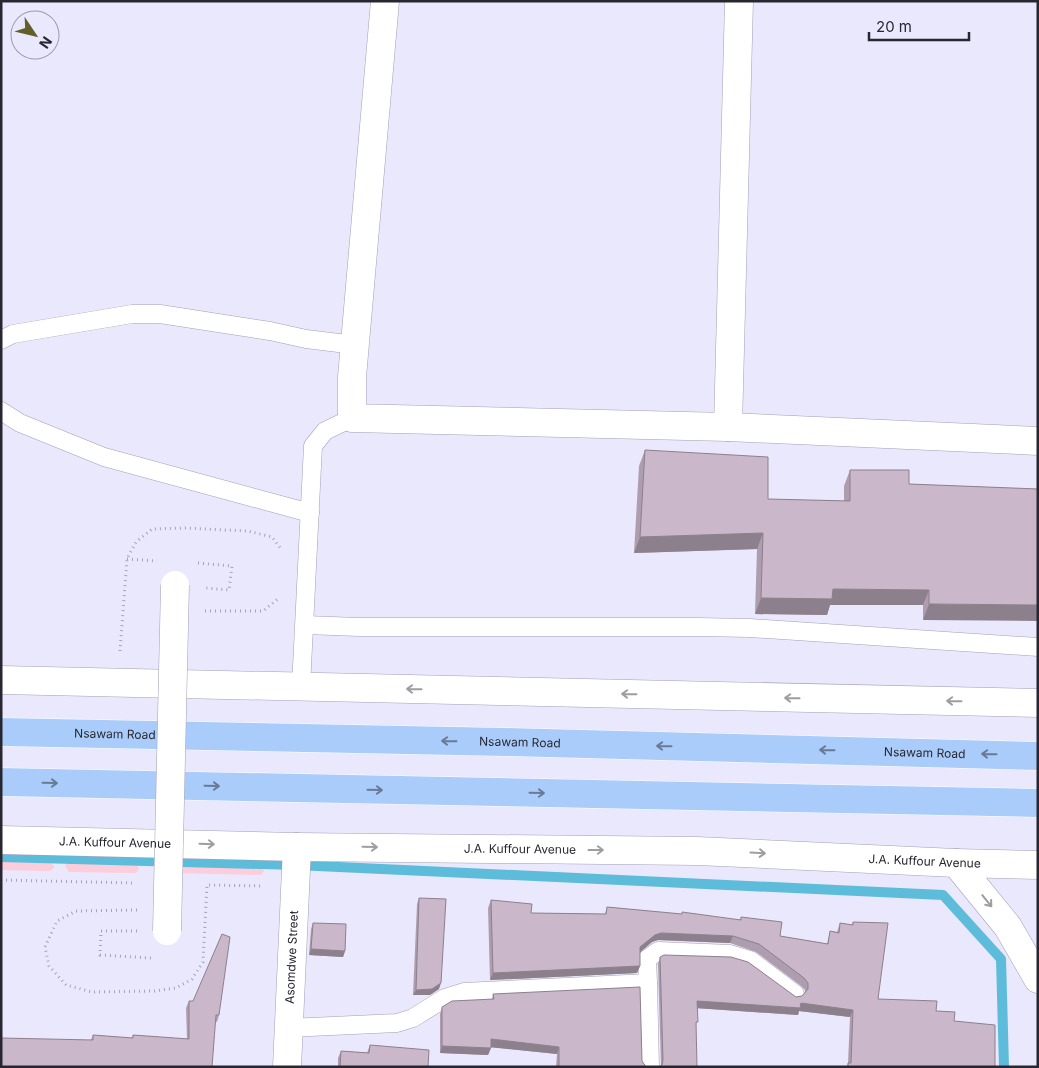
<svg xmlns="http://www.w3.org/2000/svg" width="1039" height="1068" font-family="Inter,sans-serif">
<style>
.green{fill:#fccdda}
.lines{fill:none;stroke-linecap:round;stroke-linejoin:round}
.stream{stroke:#5cbcda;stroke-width:10}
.lane-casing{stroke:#a29fb7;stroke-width:19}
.street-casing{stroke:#a29fb7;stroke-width:29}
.secondary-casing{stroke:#a29fb7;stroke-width:29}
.highway-casing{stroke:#fff;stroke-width:29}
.path{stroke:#a5a3b4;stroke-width:3;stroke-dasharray:1 4;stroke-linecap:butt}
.lane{stroke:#fff;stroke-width:18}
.street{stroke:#fff;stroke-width:28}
.secondary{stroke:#fff;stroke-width:28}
.highway{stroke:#aaccfa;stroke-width:28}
.street-bridge-casing{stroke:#a29fb7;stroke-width:29;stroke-linecap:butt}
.street-bridge{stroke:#fff;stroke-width:28}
.wall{fill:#ae9dae}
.shaded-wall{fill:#8d808d}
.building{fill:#cab7ca;stroke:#8d808d}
.oneway{stroke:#9e9ea2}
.oneway2{stroke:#697a96}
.labels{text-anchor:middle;stroke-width:5;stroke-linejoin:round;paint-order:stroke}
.street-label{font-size:12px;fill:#282731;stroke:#eae8fd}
</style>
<rect width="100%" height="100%" fill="#eae8fd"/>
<g class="green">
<path d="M1 861H49L54 866V868L50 871 1 870Z"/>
<path d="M68 862 135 863 138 866 139 869 136 873 69 872 65 866Z"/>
<path d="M177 865 261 866 264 871 261 875 177 873Z"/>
</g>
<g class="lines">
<path class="stream" d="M1 857 296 865 943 895 1001 959 1004 1067"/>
<g class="lane-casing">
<g id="lane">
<path d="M1 340 13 334 132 314H160L270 331 306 339 355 345"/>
<path d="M1 411 20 423 104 457 310 513"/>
<path d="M305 625 359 627H698L750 628 1038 647"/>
<path d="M301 687 313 446 325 431 352 418"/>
<path d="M648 983 647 959 658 951 730 954 750 960 795 994"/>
<path d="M288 1028 397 1023 413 1018 445 998 464 992 648 983 650 1067"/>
</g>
</g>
<g class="street-casing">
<g id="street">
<path d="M385 1 352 377V418L728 427 1038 441"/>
<path d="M728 427 739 1"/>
<path d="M956 863 1008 927 1038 979"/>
<path id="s1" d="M287 1067 297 847"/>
</g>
</g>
<g class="secondary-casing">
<g id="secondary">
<path d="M1 680 1038 703"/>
<path id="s2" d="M1 840 297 847 697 851 956 863 1038 865"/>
</g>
</g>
<g class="highway-casing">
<g id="highway">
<path id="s3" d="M1 732 505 742 1038 756"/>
<path d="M1 782 1038 803"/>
</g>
</g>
<g class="path">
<path d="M127 559 157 561"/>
<path d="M198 563 232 566 229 590 206 588"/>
<path d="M205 611H263L279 598"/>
<path d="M120 651 127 559 136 542 152 529 186 528 248 531 272 537 281 549"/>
<path d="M1 880 136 883"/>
<path d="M137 910 76 911 57 921 45 947 49 966 66 985 92 992 155 991 176 988 192 979 203 962 207 885 264 886"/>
<path d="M137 931H101L100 955 151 958"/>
</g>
<use href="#lane" class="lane"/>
<use href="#street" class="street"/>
<use href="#secondary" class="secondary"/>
<use href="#highway" class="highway"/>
<g class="street-bridge-casing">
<path id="street-bridge" d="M167 931 175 585"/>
</g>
<use href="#street-bridge" class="street-bridge"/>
</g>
<g class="wall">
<path d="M645 450 768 499 844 501V486L850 470 909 484 1038 489 923 620V605H830L827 615 755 614 757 549 634 553 639 466Z"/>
<path d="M419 898 439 989 430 995H413L417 904Z"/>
<path d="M491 900 531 913 605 914 607 907 740 920 741 917 780 936 827 944 830 931 837 932 840 923 852 925 853 922 878 999 936 1011 954 1021 995 1067H847L848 1063 850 1017 799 1011 798 1015 697 1008 696 1027 661 1066 658 964 660 957 796 997 802 996 805 992V990L801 986 756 952 730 943 658 940 652 942 640 952V966L637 973 490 980 488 908Z"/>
<path d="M313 923 345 951 343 957 309 955 311 929Z"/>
<path d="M493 994 642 1061 646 1067H556L557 1054 491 1047 488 1055 440 1053V1014L442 1007 492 999Z"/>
<path d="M189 1001H193L219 1015 217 1022H215L212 1067 91 1040 93 1035 132 1038 133 1035 187 1039 186 1008Z"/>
<path d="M370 1045 428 1067H338V1058L341 1051 367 1053Z"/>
</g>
<g class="shaded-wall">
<path d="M763 533 757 549 634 553 640 537Z"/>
<path d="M833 589 929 590 923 605H830L827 615 755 614 761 598Z"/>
<path d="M929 604 1038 605V621L923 620Z"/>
<path d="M661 933 733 936 730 943 658 940 652 942 638 954 640 947 655 935Z"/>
<path d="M311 949 345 951 343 957 309 955Z"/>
<path d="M640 966 637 973 490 980 493 973Z"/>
<path d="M441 983 439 989 430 995H413L416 990Z"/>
<path d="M697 1001 801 1003 853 1010 850 1017 799 1011 798 1015 694 1008Z"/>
<path d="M491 1039 559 1047 557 1054 488 1047Z"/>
<path d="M442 1046 491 1048 488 1055 440 1053Z"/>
</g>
<g class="building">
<path d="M645 450 768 457V499L850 501V470H909V484L1038 489V605L929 604V590L833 589 832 599 761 598 763 533 640 537Z"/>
<path d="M419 898 446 899 441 983 432 989 416 990Z"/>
<path d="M491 900 532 904 531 913 606 914 607 907 682 914V912L741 920V917L782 922 780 936 828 944 830 931 839 933 840 923 853 925V922L888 923 878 999 937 1001 936 1011 955 1012 954 1021 995 1025V1067H848V1063H851L853 1010 801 1003 800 1008 697 1001 698 1022H696L697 1067H659L662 1065 663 1060 660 957 664 955 731 957 748 962 796 997 802 996 808 989V983L804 978 759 944 733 936 661 933 655 935 640 947V966L493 973Z"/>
<path d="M313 923 346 924 345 951 311 949Z"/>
<path d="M222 934 230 937 219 1015H216L212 1067H1V1038L93 1040V1035L133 1038V1035L189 1039V1001H193Z"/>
<path d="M640 987 642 1061 646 1067H559V1047L491 1039V1048L442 1046V1007L452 1001 494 999 493 994Z"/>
<path d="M370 1045 429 1050 428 1067H340L341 1051 369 1053Z"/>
</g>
<defs><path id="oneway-shaft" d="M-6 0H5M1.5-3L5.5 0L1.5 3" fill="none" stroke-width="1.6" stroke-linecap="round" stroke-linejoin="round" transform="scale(1.25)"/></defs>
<g class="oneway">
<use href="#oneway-shaft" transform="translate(414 689) rotate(-179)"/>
<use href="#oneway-shaft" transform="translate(629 694) rotate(-179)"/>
<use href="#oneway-shaft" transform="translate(792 698) rotate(-179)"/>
<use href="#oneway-shaft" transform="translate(954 701) rotate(-179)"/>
<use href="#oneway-shaft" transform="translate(207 844) rotate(2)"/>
<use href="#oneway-shaft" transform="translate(370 847) rotate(1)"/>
<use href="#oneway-shaft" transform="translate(596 850)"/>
<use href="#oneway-shaft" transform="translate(758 853) rotate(3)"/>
<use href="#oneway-shaft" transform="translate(987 901) rotate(51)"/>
</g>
<g class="oneway2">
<use href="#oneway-shaft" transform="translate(449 741) rotate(-179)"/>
<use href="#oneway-shaft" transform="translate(664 746) rotate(-179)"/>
<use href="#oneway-shaft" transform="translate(827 750) rotate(-179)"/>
<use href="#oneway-shaft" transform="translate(989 754) rotate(-179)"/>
<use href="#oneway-shaft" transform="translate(50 783) rotate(1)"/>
<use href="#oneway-shaft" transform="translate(212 786) rotate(1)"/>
<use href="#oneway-shaft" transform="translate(375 790) rotate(1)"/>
<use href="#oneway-shaft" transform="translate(537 793) rotate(1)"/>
</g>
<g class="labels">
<g class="street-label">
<text dy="4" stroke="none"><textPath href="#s3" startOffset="114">Nsawam Road</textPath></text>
<text dy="4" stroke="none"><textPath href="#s3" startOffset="519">Nsawam Road</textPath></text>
<text dy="4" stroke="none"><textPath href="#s3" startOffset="924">Nsawam Road</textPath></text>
<text dy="4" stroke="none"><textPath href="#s2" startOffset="114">J.A. Kuffour Avenue</textPath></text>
<text dy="4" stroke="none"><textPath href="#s2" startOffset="519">J.A. Kuffour Avenue</textPath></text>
<text dy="4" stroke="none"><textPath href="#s2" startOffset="924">J.A. Kuffour Avenue</textPath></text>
<text dy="4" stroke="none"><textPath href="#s1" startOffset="110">Asomdwe Street</textPath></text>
</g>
</g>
<rect width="1039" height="1068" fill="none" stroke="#282731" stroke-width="5"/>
<g transform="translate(35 35) rotate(125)"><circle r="24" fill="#eae8fd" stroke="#9c9bab"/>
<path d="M0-4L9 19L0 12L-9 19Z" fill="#635f2b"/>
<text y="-8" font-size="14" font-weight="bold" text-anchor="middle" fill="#282731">N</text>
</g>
<path d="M869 32v8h100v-8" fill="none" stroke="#282731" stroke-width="2.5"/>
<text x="876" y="32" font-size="15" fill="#282731" stroke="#eae8fd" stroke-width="4" paint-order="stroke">20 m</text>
</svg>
